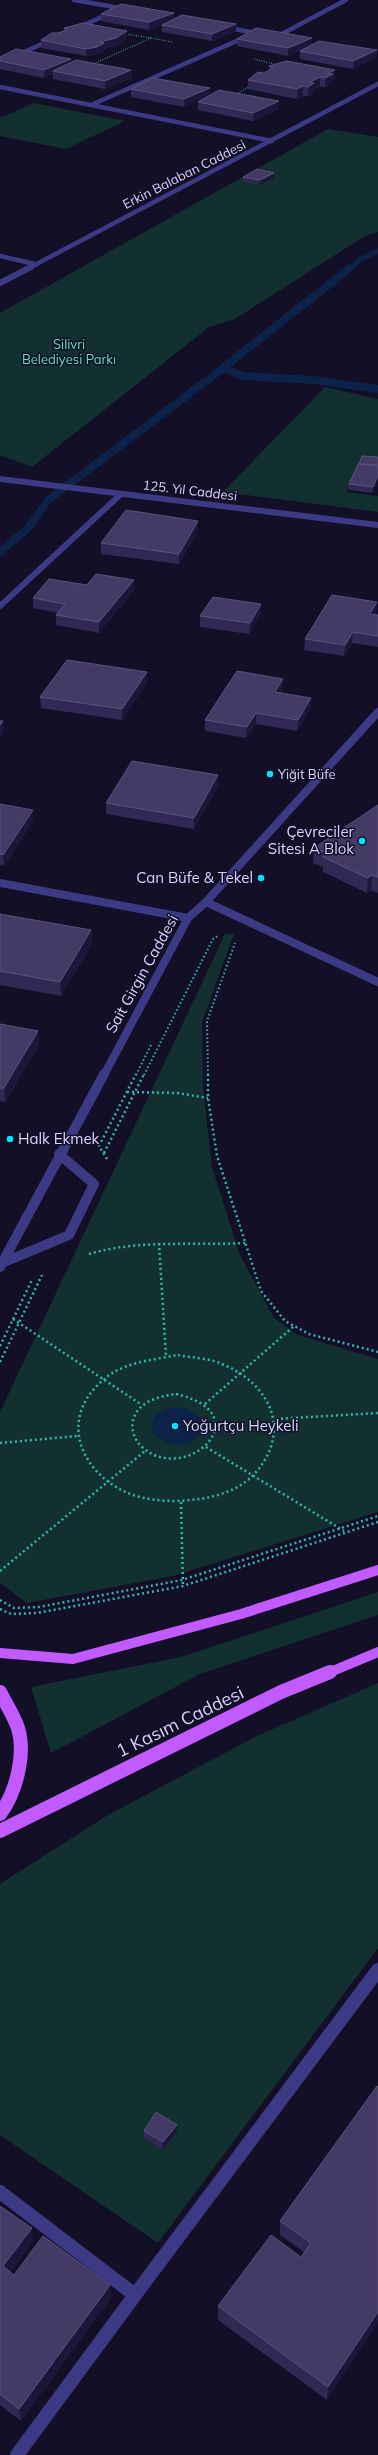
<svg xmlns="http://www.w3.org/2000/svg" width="378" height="2455" font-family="Mulish,sans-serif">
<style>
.green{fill:#12302f}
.water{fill:#0c2248}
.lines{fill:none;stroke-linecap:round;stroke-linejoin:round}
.stream-far1{stroke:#0c2248;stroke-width:5.5}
.stream{stroke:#0c2248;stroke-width:8}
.path-far2{stroke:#2fb8b0;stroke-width:1;stroke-dasharray:1 1.5;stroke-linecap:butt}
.path-far1{stroke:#2fb8b0;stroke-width:2;stroke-dasharray:1.5 2.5;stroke-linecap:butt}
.path{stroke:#2fb8b0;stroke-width:2.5;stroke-dasharray:2 3;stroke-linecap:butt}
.minor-far4{stroke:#3d3a85;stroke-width:4.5}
.minor-far3{stroke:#3d3a85;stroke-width:6}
.minor-far2{stroke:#3d3a85;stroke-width:8}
.minor-far1{stroke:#3d3a85;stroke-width:10}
.minor{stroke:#3d3a85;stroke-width:14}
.major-far1{stroke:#c25bff;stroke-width:10}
.major{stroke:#c25bff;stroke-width:14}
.wall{fill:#312854}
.shaded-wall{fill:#1d163a}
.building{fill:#433a66;stroke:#5a527e}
.poi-dot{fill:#00e5ff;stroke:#130f26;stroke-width:1.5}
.labels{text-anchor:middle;stroke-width:3;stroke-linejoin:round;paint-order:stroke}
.far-street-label{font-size:13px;fill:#d9d4ff;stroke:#130f26}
.far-park-label{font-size:13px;fill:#5fe0c0;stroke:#130f26}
.far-poi-label{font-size:13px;fill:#d9d4ff;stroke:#130f26;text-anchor:start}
.poi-label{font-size:15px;fill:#d9d4ff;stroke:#130f26;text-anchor:end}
.street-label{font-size:15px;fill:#d9d4ff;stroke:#130f26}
.near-street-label{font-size:18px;fill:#d9d4ff;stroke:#130f26}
</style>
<rect width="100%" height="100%" fill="#130f26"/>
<g class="green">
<path d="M34 103 125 121 66 149 0 136V118Z"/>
<path d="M328 129 378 137V232L365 236 235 319 209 327 32 467 0 455V313Z"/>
<path d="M325 387 378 399V457L362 456 347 492 378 496V512L223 492Z"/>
<path d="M225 934H234L202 1022 203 1087 212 1167 240 1255 274 1318 298 1335 378 1359V1512L173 1576 27 1603 0 1583V1412Z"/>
<path d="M378 1592V1615L200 1674 51 1753 31 1687 181 1657Z"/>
<path d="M378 1683V1948L158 2243 0 2135V1884L108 1815 255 1737Z"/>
</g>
<path class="water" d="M170 1408H184L200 1418 202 1429C193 1450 166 1448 153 1433 149 1419 157 1412 170 1408Z"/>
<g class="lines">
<path class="stream-far1" d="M350 268 361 259 378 251"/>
<g class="stream">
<path d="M223 368 243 376 313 380 378 389"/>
<path d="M0 552 29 527 48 500 223 368 351 267"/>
</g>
<g class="path-far2">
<path d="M151 38 172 42"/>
<path d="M254 59 278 65"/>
<path d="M91 65 151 38 126 34"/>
<path d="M234 95 249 87"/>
</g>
<g class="path-far1">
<path d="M136 1075 152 1043"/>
<path d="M144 1075 213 939 219 935"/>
<path d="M208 1075 207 1021 235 943"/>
</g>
<g class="path">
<path d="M208 1074V1098L217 1156 261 1291 285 1321 309 1334 378 1352"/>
<path d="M127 1092 177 1093 208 1098"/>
<path d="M104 1153 144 1074"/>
<path d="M107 1159 99 1146 136 1074"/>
<path d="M159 1243 166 1356"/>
<path d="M89 1254C140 1239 192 1246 245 1243"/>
<path d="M13 1319 142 1405"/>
<path d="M0 1346 32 1280"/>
<path d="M178 1355C192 1358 210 1358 222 1364 269 1383 292 1429 257 1471 243 1488 221 1496 199 1499 178 1502 154 1502 133 1495 83 1477 56 1421 102 1381 122 1362 152 1360 178 1355Z"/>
<path d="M0 1362 42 1275"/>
<path d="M176 1394C262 1414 187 1485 143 1448 124 1431 132 1406 155 1399 162 1396 169 1395 176 1394Z"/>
<path d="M205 1404 294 1326"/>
<path d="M276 1419 378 1413"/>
<path d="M0 1443 77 1436"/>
<path d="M206 1447 344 1531"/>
<path d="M181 1502 183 1586"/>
<path d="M0 1571 145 1451"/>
<path d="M0 1600 14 1608 39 1607 182 1580 378 1516"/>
<path d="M0 1609 11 1614 37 1613 183 1586 378 1522"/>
</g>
<g class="minor-far4">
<path d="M74 0 126 9"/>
<path d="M223 27 262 34"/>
<path d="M75 29 113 12"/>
<path d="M276 37 346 0"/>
<path d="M0 63 53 39"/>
<path d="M0 87 272 141"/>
<path d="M91 105 248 36"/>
<path d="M0 256 35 264"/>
<path d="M29 268 378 84"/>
</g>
<g class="minor-far3">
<path d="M0 283 31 267"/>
<path d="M0 479 378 525"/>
<path d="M0 606 121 494"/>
</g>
<g class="minor-far2">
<path d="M0 883 188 918"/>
<path d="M206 902 378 982"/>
<path d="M104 1075 188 918 206 902 378 712"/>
</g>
<g class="minor-far1">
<path d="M2 1263 69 1235 94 1184 59 1154"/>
<path d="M0 1267 104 1074"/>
</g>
<g class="minor">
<path d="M0 2192 135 2295 17 2455"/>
<path d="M135 2295 378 1970"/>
</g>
<g class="major-far1">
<path d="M0 1653 73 1659 241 1614 378 1570"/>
<path d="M328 1673 378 1652"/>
</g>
<g class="major">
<path d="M0 1692C6 1704 14 1716 18 1728 26 1754 16 1793 0 1814"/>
<path d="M0 1831 281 1692 330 1672"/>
</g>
</g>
<g class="wall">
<path d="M101 14 174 19 236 31 212 41 162 32V25L149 30 101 21Z"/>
<path d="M64 28 127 39 116 46 104 49V51L98 54 86 56 41 48V40L65 31Z"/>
<path d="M312 38V45L376 58 353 69 300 59V51L308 47 288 56 237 46V39Z"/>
<path d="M0 57 71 63 131 70 132 78 105 89 53 79V74L44 78 0 69Z"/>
<path d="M269 66 335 70V79L332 80V83L325 87H320L314 89V93L308 96H303L297 99 248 89V80L269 70Z"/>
<path d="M131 89 279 101V109L253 121 198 110V102L205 98 184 107 131 97Z"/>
<path d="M243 177 274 178 259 185 243 182Z"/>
<path d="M378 457V480L372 493 349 490V484L359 464Z"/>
<path d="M198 531 179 564 101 554V543Z"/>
<path d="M134 580V590L99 633 56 625V615L58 613 33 608V598L87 585Z"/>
<path d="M377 602 376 613 375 614 378 615V647L352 643 344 656 304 650 305 639Z"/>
<path d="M261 604V614L249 634 200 627V616Z"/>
<path d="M147 672V683L122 720 41 708 40 697Z"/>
<path d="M283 690 281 693 311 708 297 731 256 724 246 738 205 731V720Z"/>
<path d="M218 775V786L194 829 106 814V803Z"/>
<path d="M0 804 33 821 4 866 0 865Z"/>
<path d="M378 805V893L371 890 367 893 323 872V867L313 863 314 848Z"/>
<path d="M0 914 91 930 92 944 61 996 0 985Z"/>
<path d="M0 1024 38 1031 39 1045 5 1102 0 1101Z"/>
<path d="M377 2086 327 2400 218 2320V2306L301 2257 304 2252 280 2235V2221Z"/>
<path d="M144 2131 177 2132 163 2149 144 2138Z"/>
<path d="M0 2206 33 2241 10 2272 14 2275 110 2285 111 2298 21 2421 0 2405Z"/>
</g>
<g class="shaded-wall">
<path d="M174 13V20L149 30V22Z"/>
<path d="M236 24V31L212 41V34Z"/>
<path d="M127 31V39L116 46 104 49V51L98 54 86 56V49L100 42Z"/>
<path d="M312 38V45L288 56V48Z"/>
<path d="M377 50 376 58 353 69V61Z"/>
<path d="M71 59V67L53 71V74L44 78V70Z"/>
<path d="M131 70 132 78 105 89V81Z"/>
<path d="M335 70V79L332 80V83L325 87V78L328 73Z"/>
<path d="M320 77V87L314 89V93L308 96V87L310 82Z"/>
<path d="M303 86V96L297 99V89Z"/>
<path d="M210 88V96L184 107V99Z"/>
<path d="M279 101V109L253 121V113Z"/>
<path d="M274 173V178L259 185 260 180Z"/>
<path d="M378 475V480L372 493 373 487Z"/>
<path d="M198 521V531L179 564V554Z"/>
<path d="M134 580V590L99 633V622Z"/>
<path d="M377 602 376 613 369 624 370 614Z"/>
<path d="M261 604V614L249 634 250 623Z"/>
<path d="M353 632 352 643 344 656 345 645Z"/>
<path d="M147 672V683L122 720V709Z"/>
<path d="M283 679V690L275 703V692Z"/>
<path d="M311 698V708L297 731 298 720Z"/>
<path d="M256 713V724L246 738 247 727Z"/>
<path d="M3 721 4 732 0 737V725Z"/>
<path d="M218 775V786L194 829V818Z"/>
<path d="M33 810V821L4 866 3 855Z"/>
<path d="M372 875 371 890 367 893 368 878Z"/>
<path d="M91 930 92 944 61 996 60 982Z"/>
<path d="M38 1031 39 1045 5 1102 4 1088Z"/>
<path d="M177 2125V2132L163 2149V2142Z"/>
<path d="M32 2228 33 2241 4 2279 3 2266Z"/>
<path d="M110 2285 111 2298 21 2421 19 2409Z"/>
<path d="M378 2312V2323L327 2400 328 2387Z"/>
</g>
<g class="building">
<path d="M121 4 174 13 149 22 101 14Z"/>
<path d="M182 15 236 24 212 34 162 25Z"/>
<path d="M83 23 127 31 116 38 100 42 104 43 97 47 86 49 41 40 52 33H58L67 30 64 28Z"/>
<path d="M256 28 312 38 288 48 237 39Z"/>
<path d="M319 41 377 50 353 61 300 51Z"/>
<path d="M16 49 71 59 44 70 0 61V57Z"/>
<path d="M76 60 131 70 105 81 53 71Z"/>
<path d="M287 61 335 70 328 73 333 74 325 78 320 77 310 82 314 83 308 87 303 86 297 89 248 80 258 72 264 73 273 68 269 66Z"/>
<path d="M153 78 210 88 184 99 131 89Z"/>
<path d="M219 90 279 101 253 113 198 102Z"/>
<path d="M257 169 274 173 260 180 243 177Z"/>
<path d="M362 456 378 457V465L359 464Z"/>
<path d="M358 464 378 466V475L373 487 349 484Z"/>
<path d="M126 510 198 521 179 554 101 543Z"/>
<path d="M96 574 134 580 99 622 56 615 65 604 33 598 49 579 87 585Z"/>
<path d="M332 595 377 602 370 614 378 615V636L353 632 345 645 305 639Z"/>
<path d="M213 597 261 604 250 623 200 616Z"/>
<path d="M67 660 147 672 122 709 40 697Z"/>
<path d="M237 671 283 679 275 692 311 698 298 720 256 713 247 727 205 720Z"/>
<path d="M0 721H3L0 725Z"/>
<path d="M132 761 218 775 194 818 106 803Z"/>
<path d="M0 804 33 810 3 855 0 854Z"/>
<path d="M378 805V877L372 875 368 878 323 857 328 854 314 848Z"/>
<path d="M0 914 91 930 60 982 0 971Z"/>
<path d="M0 1024 38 1031 4 1088H0Z"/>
<path d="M377 2086 378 2087V2312L328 2387 218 2306 271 2235 301 2257 311 2243 280 2221Z"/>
<path d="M156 2112 177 2125 163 2142 144 2131Z"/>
<path d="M0 2206 32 2228 3 2266 14 2275 43 2236 110 2285 19 2409 0 2394Z"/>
</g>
<g class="poi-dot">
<circle cx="270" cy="774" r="4"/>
<circle cx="362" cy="841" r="4"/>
<circle cx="261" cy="878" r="4"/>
<circle cx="10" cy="1139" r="4"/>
<circle cx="175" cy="1426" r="4"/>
</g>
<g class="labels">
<g class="far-street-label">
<text transform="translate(184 174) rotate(-27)" y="5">Erkin Balaban Caddesi</text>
<text transform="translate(190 490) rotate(7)" y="5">125. Yıl Caddesi</text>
</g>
<g class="far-park-label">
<text x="69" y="349">Silivri<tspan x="69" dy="15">Belediyesi Parkı</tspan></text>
</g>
<g class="far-poi-label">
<text x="278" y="779">Yiğit Büfe</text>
</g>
<g class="poi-label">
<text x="354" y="837">Çevreciler<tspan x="354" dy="17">Sitesi A Blok</tspan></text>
<text x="253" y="883">Can Büfe &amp; Tekel</text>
<text x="18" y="1144" text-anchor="start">Halk Ekmek</text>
<text x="183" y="1431" text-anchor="start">Yoğurtçu Heykeli</text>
</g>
<g class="street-label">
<text transform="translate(142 974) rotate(-61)" y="5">Sait Girgin Caddesi</text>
</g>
<g class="near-street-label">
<text transform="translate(180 1722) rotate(-26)" y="6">1 Kasım Caddesi</text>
</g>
</g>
</svg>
